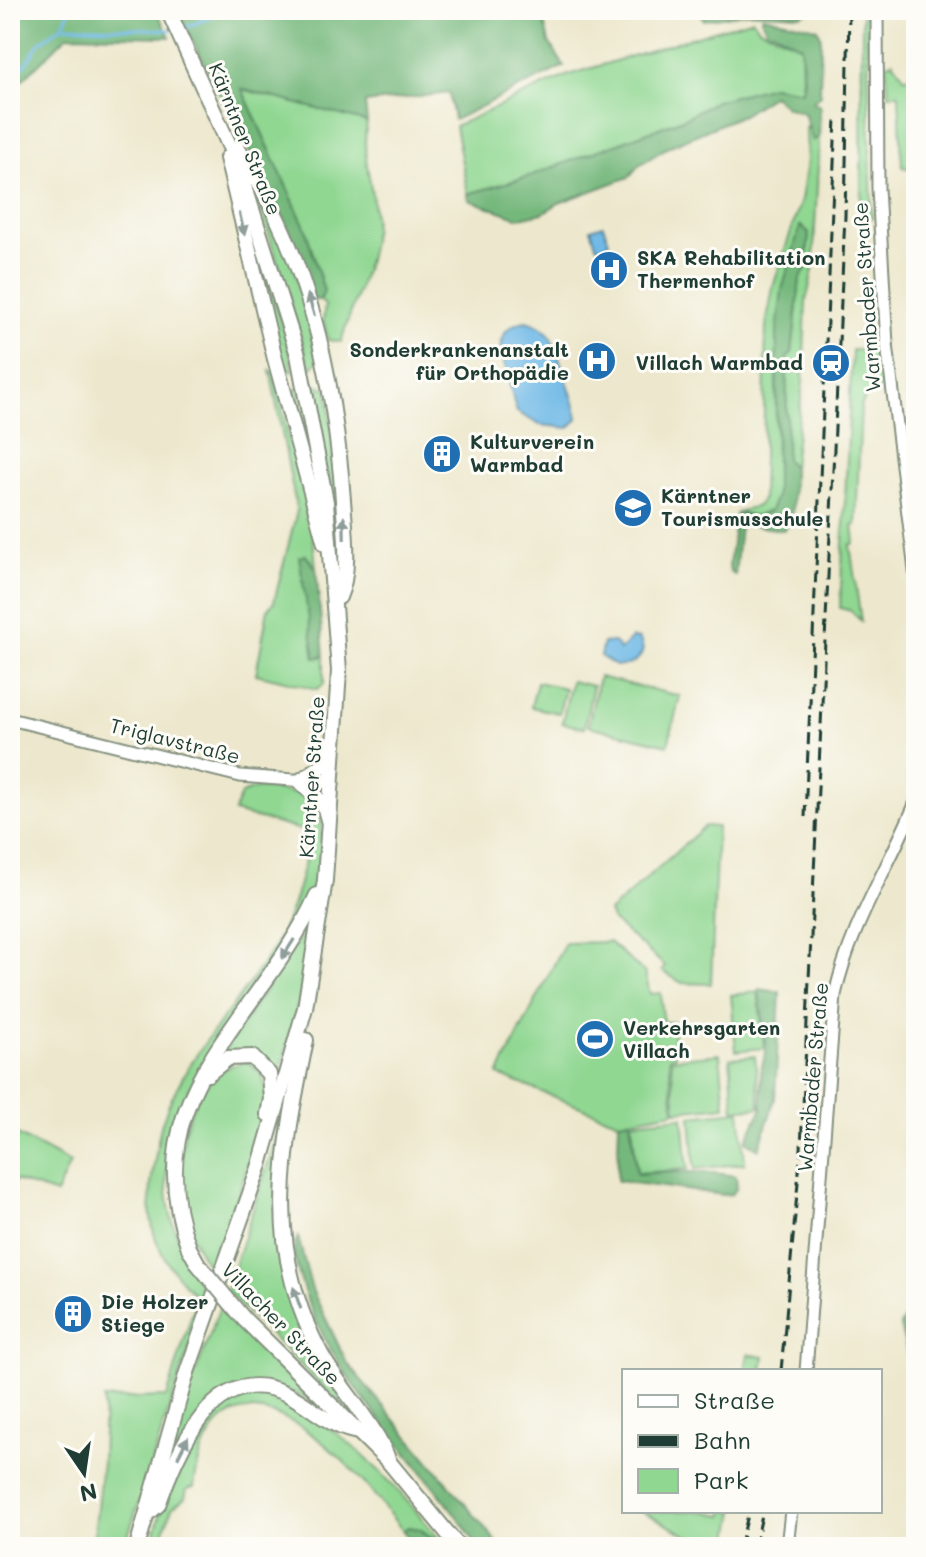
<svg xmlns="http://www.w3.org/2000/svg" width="926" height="1557" font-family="Mali,sans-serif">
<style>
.green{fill:#90d792;stroke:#588a63;stroke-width:2}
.forest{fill:#74b87c;stroke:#4a7a58;stroke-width:2}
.water{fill:#6db8e6;stroke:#467a8d;stroke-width:2}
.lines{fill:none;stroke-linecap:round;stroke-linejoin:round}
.stream{stroke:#6db8e6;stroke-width:3}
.minor-casing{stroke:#869280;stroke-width:15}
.major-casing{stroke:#869280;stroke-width:18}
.minor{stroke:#fff;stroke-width:11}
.major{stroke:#fff;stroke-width:14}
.rail{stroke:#1f3d34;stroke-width:3;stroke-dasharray:12 6;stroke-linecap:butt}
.major-bridge-casing{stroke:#869280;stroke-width:18;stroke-linecap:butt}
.major-bridge{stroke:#fff;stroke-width:14}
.oneway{fill:#8f9e9a}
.labels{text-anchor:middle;stroke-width:6;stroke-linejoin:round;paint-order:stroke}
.street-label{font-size:20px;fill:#1f3d34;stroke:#fdfcf7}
.poi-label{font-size:20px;font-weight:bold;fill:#1f3d34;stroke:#fdfcf7;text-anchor:start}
</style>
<rect width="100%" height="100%" fill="#fdfcf7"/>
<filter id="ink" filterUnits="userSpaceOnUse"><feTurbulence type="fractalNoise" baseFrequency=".0125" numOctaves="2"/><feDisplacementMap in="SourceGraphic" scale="16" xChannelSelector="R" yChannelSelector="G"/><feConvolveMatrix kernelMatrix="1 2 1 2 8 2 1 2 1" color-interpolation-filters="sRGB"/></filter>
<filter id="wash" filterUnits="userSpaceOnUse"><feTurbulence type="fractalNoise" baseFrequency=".006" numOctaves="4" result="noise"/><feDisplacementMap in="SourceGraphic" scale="32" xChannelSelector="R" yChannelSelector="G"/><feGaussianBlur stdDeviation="1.8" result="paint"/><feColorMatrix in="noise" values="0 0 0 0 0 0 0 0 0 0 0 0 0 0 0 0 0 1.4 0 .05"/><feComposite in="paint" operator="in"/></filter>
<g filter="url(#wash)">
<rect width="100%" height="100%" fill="#ede8cd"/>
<g class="green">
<path d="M862 12 867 15 872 218H861Z"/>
<path d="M753 19 759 28 801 46 802 91 772 86 716 101 683 119 527 177 468 194 455 126 566 76Z"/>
<path d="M893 61 905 78 916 70V170L902 167 899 94H889L886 65Z"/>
<path d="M242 89 367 122C360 158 375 187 374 221 373 261 352 304 341 342L328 340 323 321 325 305 320 300 324 291 305 227Z"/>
<path d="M806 127 812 132 813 140 819 137V145L813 270 806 302 803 382 793 467 786 460 787 358 792 352 800 278 806 269 809 232 801 226C770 313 776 404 776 496L770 511 754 517 739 512 757 506 762 500 766 326 773 287 801 200 807 162Z"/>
<path d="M254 185 295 268 318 361 310 369Z"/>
<path d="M246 214 289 346 293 371 283 367Z"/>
<path d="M873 340 879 341 884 389H871L861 406 856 525 853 526 855 543 850 545 861 621 851 611 840 608 852 350H871Z"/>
<path d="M270 370 274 372 289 438 308 487 316 568 306 555 315 658 324 656V684L317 689 256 674 268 609 274 602 297 511Z"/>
<path d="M313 384 328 389 339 526 334 522Z"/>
<path d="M298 387 316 488 290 394Z"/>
<path d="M913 446 916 529 906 447Z"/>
<path d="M599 677 680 696 668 745 588 726Z"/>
<path d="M571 681 593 686 584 728 562 723Z"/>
<path d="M537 682 565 688 559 713 531 707Z"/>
<path d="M259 787 310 796C324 818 323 823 321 848 318 894 295 925 270 962 199 1067 114 1166 208 1289L126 1542 122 1547H99L94 1536 102 1462 104 1399 167 1397 197 1297C154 1256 143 1223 154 1165 157 1150 158 1132 164 1117 188 1051 241 1003 276 943 295 909 302 870 312 833L234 812 241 794Z"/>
<path d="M705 826 717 827 711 984 682 983 662 971 665 966 613 921 609 912Z"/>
<path d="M314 916 301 993 278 1080 271 1068 222 1055Z"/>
<path d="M609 942 645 973 650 994 661 993 663 1022H673L675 1056 669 1057 674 1112 619 1122 498 1075 565 943Z"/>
<path d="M758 992 764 1048 736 1051 731 995Z"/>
<path d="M720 1054 725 1106 676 1111 671 1059Z"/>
<path d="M755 1056 760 1107 734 1110 730 1058Z"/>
<path d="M247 1062C265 1072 266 1084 266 1104L214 1275C202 1258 192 1241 186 1221 172 1168 181 1070 247 1062Z"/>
<path d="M740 1111 745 1163 695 1169 691 1116Z"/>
<path d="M683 1117 688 1169 637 1173 632 1122Z"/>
<path d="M281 1124H283C273 1191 271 1260 299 1323 311 1349 328 1373 343 1397L342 1401H337L226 1291Z"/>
<path d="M10 1131 70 1163 56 1194 15 1180 10 1191Z"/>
<path d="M221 1304 334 1416 295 1393 230 1390 166 1468 179 1418Z"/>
<path d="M748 1354 764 1357 762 1371H745Z"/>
<path d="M266 1394C280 1396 292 1404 305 1412 363 1446 403 1495 446 1547L420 1529 408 1527 403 1531C383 1506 363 1479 339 1457 277 1398 207 1381 194 1487L187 1489 185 1498 172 1508 158 1547H151C163 1502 178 1444 213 1410 226 1398 248 1395 266 1394Z"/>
<path d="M642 1511H703L723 1515 725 1511H735L728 1547H708Z"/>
</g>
<g class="forest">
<path d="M10 10H156L170 37 68 35 10 92Z"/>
<path d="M177 10H541L549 42 564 66 454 120 449 93 365 103 367 122 242 89 305 227 324 292 320 300H313L287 226Z"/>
<path d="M698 10H811L801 15 748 12 704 20Z"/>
<path d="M763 16 817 28 821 36 820 95 813 102 820 106 819 137 813 141 804 113 786 107 773 95 742 115 670 146 639 165 629 177 559 203 543 213 519 218 469 200 468 194 527 177 683 119 716 101 772 86 802 91 804 81 801 46 773 31 768 32 761 18Z"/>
<path d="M800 226 809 233 806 269 800 278 792 353 787 358 786 460 793 467 792 521 783 530 740 524 735 575 730 572 729 565 736 514 754 517 770 511 776 496 777 333 782 290Z"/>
<path d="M305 555 316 568 324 656 315 658 299 557Z"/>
<path d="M759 989 780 992 775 1099 759 1149 746 1141 762 1108 761 1070 766 1051Z"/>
<path d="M630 1120 637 1174C670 1172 703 1170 736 1176L737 1188 732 1194 724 1195 617 1181 619 1122Z"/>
<path d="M298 1237 312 1290 347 1363 501 1547H478C419 1455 331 1386 300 1278 296 1263 290 1251 298 1237Z"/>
<path d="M908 1311 916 1314V1366L909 1359 900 1326Z"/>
<path d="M408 1527 420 1529 441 1547H415L403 1531Z"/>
</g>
<g class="water">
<path d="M603 225 609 241 601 248 596 245 591 229Z"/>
<path d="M526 321C534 323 542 327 548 333 554 340 578 411 578 419L569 428 540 425 517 412C513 402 512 392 509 381 503 356 490 328 526 321Z"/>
<path d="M632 638 639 639C650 655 633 667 616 666L600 656 603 643 614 642 620 650Z"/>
</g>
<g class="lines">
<g class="stream">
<path d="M63 24 70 10"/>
<path d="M182 29 211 17 217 10"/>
<path d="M10 79 26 64 39 43 62 26 171 30"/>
</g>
</g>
</g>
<g filter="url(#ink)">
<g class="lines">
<g class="minor-casing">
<g id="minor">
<path d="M877 10 878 188 887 344 916 579"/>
<path d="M10 719 240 776 333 783"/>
<path d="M806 1371 835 995C850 926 889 867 916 802"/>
<path d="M787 1547 791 1511"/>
</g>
</g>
<g class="major-casing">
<g id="major">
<path d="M237 147C308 253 334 375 343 500 345 529 351 571 339 597"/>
<path d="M227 158 275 359 325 544"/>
<path d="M328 820 324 805 300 781 322 766 329 744"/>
<path d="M306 1040C283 1153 263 1247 321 1354 340 1389 378 1427 389 1462"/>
<path d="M208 1074 228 1058 252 1057 269 1074 271 1099 268 1114"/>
<path d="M189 1248C132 1093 260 1021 317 895"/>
<path d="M244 1319 389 1462 459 1547"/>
<path d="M151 1511 158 1505C177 1452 214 1357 289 1395 313 1407 332 1429 359 1432"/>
<path d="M137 1547 187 1372 260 1165 305 1008 325 880 339 671 326 502 298 355 238 165 168 10"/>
</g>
</g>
<use href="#minor" class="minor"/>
<use href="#major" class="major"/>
<g class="rail">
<path d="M805 817 836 118"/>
<path d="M781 1371 801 1149 845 216 849 10"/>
<path d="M740 1547 749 1511"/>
<path d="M755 1547 763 1511"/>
</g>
<g class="major-bridge-casing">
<path id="major-bridge" d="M189 1248 198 1264 244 1319"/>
</g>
<use href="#major-bridge" class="major-bridge"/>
</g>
<defs><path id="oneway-solid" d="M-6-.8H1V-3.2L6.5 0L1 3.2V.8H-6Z" transform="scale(2)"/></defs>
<g class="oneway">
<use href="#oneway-solid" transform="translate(242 224) rotate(77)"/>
<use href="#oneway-solid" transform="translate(311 305) rotate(-107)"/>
<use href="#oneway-solid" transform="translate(344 528) rotate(-91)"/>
<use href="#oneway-solid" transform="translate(288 949) rotate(122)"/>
<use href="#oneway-solid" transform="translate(297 1298) rotate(-109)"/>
<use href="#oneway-solid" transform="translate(183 1447) rotate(-63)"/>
</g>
</g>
<defs>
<g id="hospital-disc" transform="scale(2)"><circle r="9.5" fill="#1f6fb2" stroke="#fdfcf7"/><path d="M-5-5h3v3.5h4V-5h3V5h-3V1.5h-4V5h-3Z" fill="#fff"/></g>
<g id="station-disc" transform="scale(2)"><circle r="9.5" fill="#1f6fb2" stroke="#fdfcf7"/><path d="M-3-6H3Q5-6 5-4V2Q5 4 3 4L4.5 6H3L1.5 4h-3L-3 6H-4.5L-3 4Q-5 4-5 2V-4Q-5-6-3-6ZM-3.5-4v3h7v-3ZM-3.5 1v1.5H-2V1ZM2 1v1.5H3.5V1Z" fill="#fff"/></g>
<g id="building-disc" transform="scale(2)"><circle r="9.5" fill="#1f6fb2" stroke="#fdfcf7"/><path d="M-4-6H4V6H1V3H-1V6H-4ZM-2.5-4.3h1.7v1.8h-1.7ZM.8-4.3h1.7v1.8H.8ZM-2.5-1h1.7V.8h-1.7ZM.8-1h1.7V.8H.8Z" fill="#fff"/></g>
<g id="school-disc" transform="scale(2)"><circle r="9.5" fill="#1f6fb2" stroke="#fdfcf7"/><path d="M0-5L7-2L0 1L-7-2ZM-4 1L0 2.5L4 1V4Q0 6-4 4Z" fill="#fff"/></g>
<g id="stadium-disc" transform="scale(2)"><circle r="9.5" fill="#1f6fb2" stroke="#fdfcf7"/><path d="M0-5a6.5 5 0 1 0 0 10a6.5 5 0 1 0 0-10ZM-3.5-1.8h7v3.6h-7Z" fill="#fff"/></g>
</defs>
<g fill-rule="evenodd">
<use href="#hospital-disc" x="609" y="270"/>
<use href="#hospital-disc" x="597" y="361"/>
<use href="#station-disc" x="831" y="363"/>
<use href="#building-disc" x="442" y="454"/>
<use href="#school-disc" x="633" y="508"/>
<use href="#stadium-disc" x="595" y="1039"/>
<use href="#building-disc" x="73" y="1314"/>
</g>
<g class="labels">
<g class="street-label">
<text transform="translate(245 139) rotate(68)" y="7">Kärntner Straße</text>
<text transform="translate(867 297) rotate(-94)" y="7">Warmbader Straße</text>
<text transform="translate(175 741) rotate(14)" y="7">Triglavstraße</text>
<text transform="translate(312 777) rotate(-86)" y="7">Kärntner Straße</text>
<text transform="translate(813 1077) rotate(-85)" y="7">Warmbader Straße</text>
<text transform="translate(281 1324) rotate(46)" y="7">Villacher Straße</text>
</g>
<g class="poi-label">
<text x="637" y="265">SKA Rehabilitation<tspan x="637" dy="23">Thermenhof</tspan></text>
<text x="569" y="357" text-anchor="end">Sonderkrankenanstalt<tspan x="569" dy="23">für Orthopädie</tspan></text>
<text x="803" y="370" text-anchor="end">Villach Warmbad</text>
<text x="470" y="449">Kulturverein<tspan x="470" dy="23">Warmbad</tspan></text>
<text x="661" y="503">Kärntner<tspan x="661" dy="23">Tourismusschule</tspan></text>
<text x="623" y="1035">Verkehrsgarten<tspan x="623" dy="23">Villach</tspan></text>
<text x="101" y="1309">Die Holzer<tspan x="101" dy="23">Stiege</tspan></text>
</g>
</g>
<rect width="926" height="1557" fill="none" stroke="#fdfcf7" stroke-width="40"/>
<rect x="622" y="1369" width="260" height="144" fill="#fdfcf7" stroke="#a4b0a9" stroke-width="2"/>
<rect x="638" y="1395" width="40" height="12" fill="#ffffff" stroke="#a4b0a9" stroke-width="2"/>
<text x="694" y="1409" font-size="24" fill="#1f3d34">Straße</text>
<rect x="638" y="1435" width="40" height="12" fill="#1f3d34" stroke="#a4b0a9" stroke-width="2"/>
<text x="694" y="1449" font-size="24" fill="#1f3d34">Bahn</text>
<rect x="638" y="1469" width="40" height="24" fill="#90d792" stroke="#a4b0a9" stroke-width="2"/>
<text x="694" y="1489" font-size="24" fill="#1f3d34">Park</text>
<g transform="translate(84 1473) rotate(167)" stroke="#fdfcf7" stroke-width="6" paint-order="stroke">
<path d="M0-6L14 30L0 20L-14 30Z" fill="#1f3d34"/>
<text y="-12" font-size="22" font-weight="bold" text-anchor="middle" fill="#1f3d34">N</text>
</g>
</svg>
